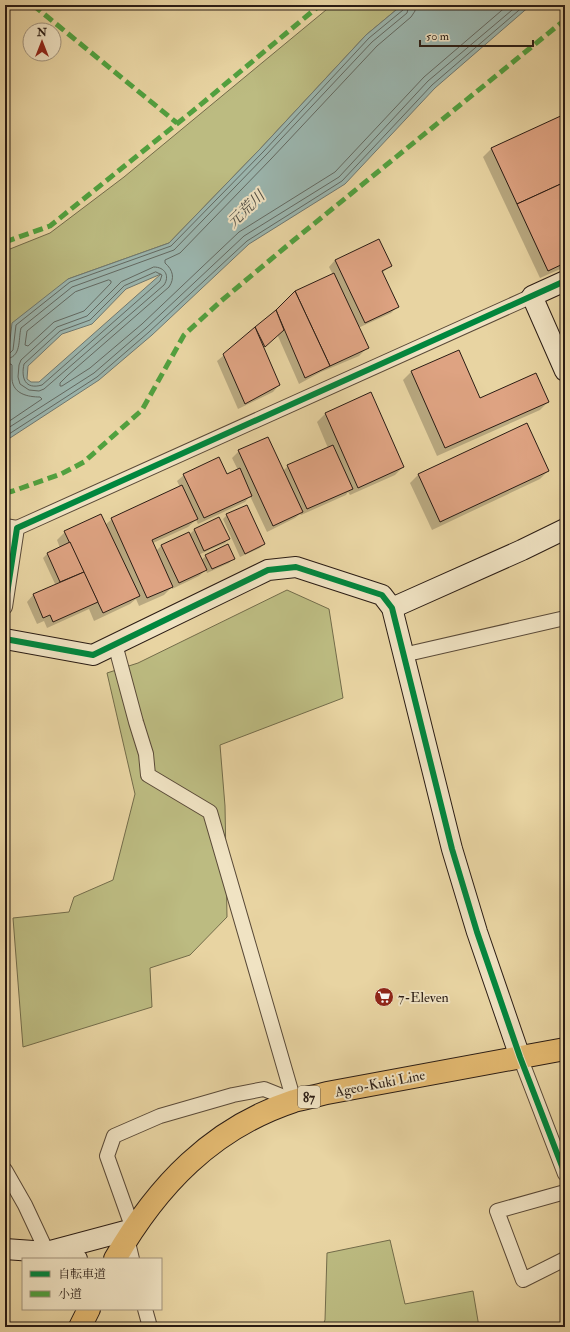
<svg xmlns="http://www.w3.org/2000/svg" width="570" height="1332" font-family="'IM FELL Double Pica','Noto Serif JP',serif">
<style>
.green{fill:#bcbb81;stroke:#736c4a}
.water{fill:#9bb6af;stroke:#6e7871;fill-rule:evenodd}
.shadow{fill:#0003}
.lines{fill:none;stroke-linecap:round;stroke-linejoin:round}
.shore{stroke:#626962;stroke-width:1}
.building{fill:#dea382;stroke:#2a1c14}
.street-casing{stroke:#5a4a38;stroke-width:16}
.secondary-casing{stroke:#2a1c14;stroke-width:22}
.primary-casing{stroke:#2a1c14;stroke-width:24}
.street{stroke:#f0e3c3;stroke-width:14}
.secondary{stroke:#f0e3c3;stroke-width:20}
.primary{stroke:#e4ba71;stroke-width:22}
.quiet{stroke:#51a13f;stroke-width:5;stroke-dasharray:10 5;stroke-linecap:butt}
.cycleway-casing{stroke:#f0e3c3;stroke-width:8}
.cycleway{stroke:#00873e;stroke-width:6}
.labels{text-anchor:middle;stroke-width:4;stroke-linejoin:round;paint-order:stroke}
.shield{fill:#f0e3c3;stroke:#655848;stroke-width:1}
.shield-label{font-size:13px;font-weight:bold;fill:#2a1c14}
.poi-label{font-size:14px;fill:#2a1c14;stroke:#f0e3c3;text-anchor:start}
.street-label{font-size:14px;fill:#2a1c14;stroke:#f0e3c3}
.water-label{font-size:15px;font-style:italic;fill:#4c4a42;stroke:#f0e3c3}
</style>
<rect width="100%" height="100%" fill="#e8d4a2"/>
<filter id="stains"><feTurbulence type="fractalNoise" baseFrequency=".005" numOctaves="4"/><feColorMatrix values="0 0 0 0 .2 0 0 0 0 .09 0 0 0 0 .02 0 0 0 .5 -.17"/></filter>
<radialGradient id="worn" r=".72"><stop offset=".6" stop-color="#630" stop-opacity="0"/><stop offset="1" stop-color="#630" stop-opacity=".3"/></radialGradient>
<g class="green">
<path d="M332 5H402L366 35 260 149 169 243 68 279 9 349 5 350V251L50 233 124 177Z"/>
<path d="M287 590 329 609 343 698 220 745 225 806 227 917 190 955 150 968 152 1007 23 1047 13 918 69 912 74 897 113 880 135 794 107 673 138 663Z"/>
<path d="M390 1240 405 1304 473 1291 479 1327H322L325 1320 327 1253Z"/>
</g>
<path class="water" d="M402 5H531L435 88 345 184 249 244 152 335 99 380 10 438 5 439V350L9 349 12 323 68 279 169 243 260 149 366 35ZM161 274 39 382H31L27 379 28 366 62 334 92 324 126 289Z"/>
<g class="shadow">
<path d="M565 115V267L540 278 483 157 491 149Z"/>
<path d="M335 260 390 266 382 273 397 307 391 313 358 328 367 348 359 356 321 372 299 384 277 334 263 348 279 385 273 392 238 409 217 361 277 311 333 275 329 267Z"/>
<path d="M411 372 480 399 548 402 540 410 437 456 403 380Z"/>
<path d="M370 394 403 467 395 475 350 495 348 492 346 495 301 515 300 514 295 518 267 532 250 496 245 502 198 524 196 520 188 527 153 543 156 551 161 546 188 534 189 535 194 530 229 538 225 543 198 555 201 560 206 556 233 559 229 563 207 573 206 570 199 576 172 589V587L164 595 139 606 136 599 130 604 94 621 89 609 47 628 44 621 37 624 27 602 33 595 56 586 43 558 47 554 60 548 57 540 65 532 105 525 112 519 180 487 177 481 184 475 226 476 238 470 232 458 239 451 283 471 288 466 328 448 317 422 325 414Z"/>
<path d="M526 424 548 471 540 479 432 530 410 483 418 475Z"/>
<path d="M227 515 264 544 260 548 240 557 223 519Z"/>
</g>
<g class="lines">
<g class="shore">
<path d="M415 5V11L411 17 377 46 271 159 180 253 165 260V263C173 270 175 278 169 287L68 375 60 383V386H62L90 368 142 324 239 232 335 172 424 77 508 5"/>
<path d="M154 267C165 267 170 276 164 285L44 389 39 391 29 390 20 384 18 377 19 365 21 360 57 327 87 316 121 282Z"/>
<path d="M156 272 162 275 160 281 42 385C25 390 21 378 24 364L60 331 90 320 124 286Z"/>
<path d="M109 280 111 281V283L84 311 54 322 28 346 25 345 27 331 75 292Z"/>
<path d="M5 354 10 353 13 350 16 325 70 282 171 246 263 152 369 38 403 10 404 5"/>
<path d="M5 359C22 358 18 340 21 328L72 287 174 250 266 155 372 42 407 13 409 5"/>
<path d="M5 365 11 364 12 365C12 370 12 374 12 379 13 394 28 397 40 397L42 399 5 424"/>
<path d="M5 430 94 373 146 328 244 236 339 177 428 81 518 5"/>
<path d="M5 435 9 434 97 377 149 332 247 241 342 181 432 85 525 5"/>
</g>
</g>
<g class="building">
<path d="M565 114V182L517 204 491 148Z"/>
<path d="M565 182V263L548 271 517 204Z"/>
<path d="M379 239 392 266 382 271 399 307 365 323 335 260Z"/>
<path d="M334 273 369 348 330 366 295 291Z"/>
<path d="M295 291 330 366 305 378 276 310Z"/>
<path d="M276 310 284 330 265 347 255 327Z"/>
<path d="M255 327 280 385 245 404 223 354Z"/>
<path d="M459 350 480 398 536 373 549 402 445 448 411 371Z"/>
<path d="M371 392 404 467 358 488 325 413Z"/>
<path d="M527 423 549 471 440 522 418 474Z"/>
<path d="M268 437 303 512 273 526 238 450Z"/>
<path d="M333 445 353 489 307 509 287 465Z"/>
<path d="M219 457 227 474 240 468 252 496 204 518 183 474Z"/>
<path d="M182 485 198 519 152 540 173 587 147 598 111 518Z"/>
<path d="M247 505 265 544 245 554 226 514Z"/>
<path d="M101 514 140 596 103 613 64 531Z"/>
<path d="M219 517 230 539 204 551 194 529Z"/>
<path d="M189 532 207 570 179 583 161 545Z"/>
<path d="M70 542 84 572 60 582 47 553Z"/>
<path d="M228 544 235 559 212 569 205 555Z"/>
<path d="M84 572 98 602 53 622 50 615 43 618 33 594Z"/>
</g>
<g class="lines">
<g class="street-casing">
<g id="street">
<path d="M5 526 17 528"/>
<path d="M5 607 17 528 532 296"/>
<path d="M115 644 136 722 146 754 148 775 210 812 294 1101"/>
<path d="M403 655 565 618"/>
<path d="M520 1057 565 1174"/>
<path d="M5 1170 25 1205 47 1252"/>
<path d="M565 1192 497 1211 523 1280 565 1259"/>
<path d="M133 1229 107 1156 114 1136 160 1116 233 1095 264 1089 294 1101"/>
<path d="M127 1238 132 1259"/>
<path d="M145 1309 150 1327"/>
</g>
</g>
<g class="secondary-casing">
<g id="secondary">
<path d="M565 281 532 296 565 371"/>
<path d="M392 608 522 550 565 529"/>
<path d="M5 639 93 655 268 570 296 567 382 595 392 608 452 849 477 932 520 1057"/>
<path d="M5 1249 47 1252 77 1259"/>
<path d="M47 1252 133 1229"/>
</g>
</g>
<g class="primary-casing">
<g id="primary">
<path d="M115 1259C157 1186 212 1128 294 1101 305 1098 316 1096 327 1093L565 1049"/>
<path d="M80 1327 89 1309"/>
</g>
</g>
<use href="#street" class="street"/>
<use href="#secondary" class="secondary"/>
<use href="#primary" class="primary"/>
<g class="quiet">
<path d="M33 5 177 123"/>
<path d="M5 242 50 226 199 106 320 5"/>
<path d="M5 493 13 491 61 474 84 462 142 410 184 335 221 301 294 240 561 23"/>
</g>
<g class="cycleway-casing">
<g id="cycleway">
<path d="M5 607 17 528 565 281"/>
<path d="M5 639 93 655 268 570 296 567 382 595 392 608 452 849 477 932 520 1057 565 1174"/>
</g>
</g>
<use href="#cycleway" class="cycleway"/>
</g>
<defs>
<g id="supermarket-disc" transform="scale(1)"><circle r="9.5" fill="#8f2418" stroke="#f0e3c3"/><path d="M-6-5.5h2.5l.6 2H6L4.5 2H-2.5L-4.4-4H-6ZM-1.5 3.2a1.3 1.3 0 1 0 .1 0ZM3 3.2a1.3 1.3 0 1 0 .1 0Z" fill="#fff"/></g>
</defs>
<g fill-rule="evenodd">
<use href="#supermarket-disc" x="384" y="997"/>
</g>
<g class="labels">
<rect class="shield" x="298" y="1086" width="22" height="22" rx="3"/>
<g class="shield-label">
<text x="309" y="1102">87</text>
</g>
<g class="poi-label">
<text x="398" y="1002">7-Eleven</text>
</g>
<g class="street-label">
<text transform="translate(380 1083) rotate(-11)" y="5">Ageo-Kuki Line</text>
</g>
<g class="water-label">
<text transform="translate(246 209) rotate(-44)" y="5">元荒川</text>
</g>
</g>
<rect width="570" height="1332" fill="none" stroke="#e8d4a2" stroke-width="20"/>
<rect x="6" y="6" width="558" height="1320" fill="none" stroke="#2a1c14" stroke-width="2"/>
<rect x="10" y="10" width="550" height="1312" fill="none" stroke="#2a1c14"/>
<rect x="22" y="1258" width="140" height="52" fill="#f0e3c3" stroke="#a1937d"/>
<rect x="30" y="1271" width="20" height="6" fill="#00873e" stroke="#a1937d"/>
<text x="58" y="1278" font-size="12" fill="#2a1c14">自転車道</text>
<rect x="30" y="1291" width="20" height="6" fill="#51a13f" stroke="#a1937d"/>
<text x="58" y="1298" font-size="12" fill="#2a1c14">小道</text>
<g transform="translate(42 42)"><circle r="19" fill="#f0e3c3" stroke="#a1937d"/>
<path d="M0-3L7 15L0 10L-7 15Z" fill="#8f2418"/>
<text y="-6" font-size="11" font-weight="bold" text-anchor="middle" fill="#2a1c14">N</text>
</g>
<path d="M420 40v6h113v-6" fill="none" stroke="#2a1c14" stroke-width="2"/>
<text x="426" y="40" font-size="12" fill="#2a1c14" stroke="#f0e3c3" stroke-width="3" paint-order="stroke">50 m</text>
<rect width="100%" height="100%" filter="url(#stains)"/>
<rect width="100%" height="100%" fill="url(#worn)"/>
</svg>
